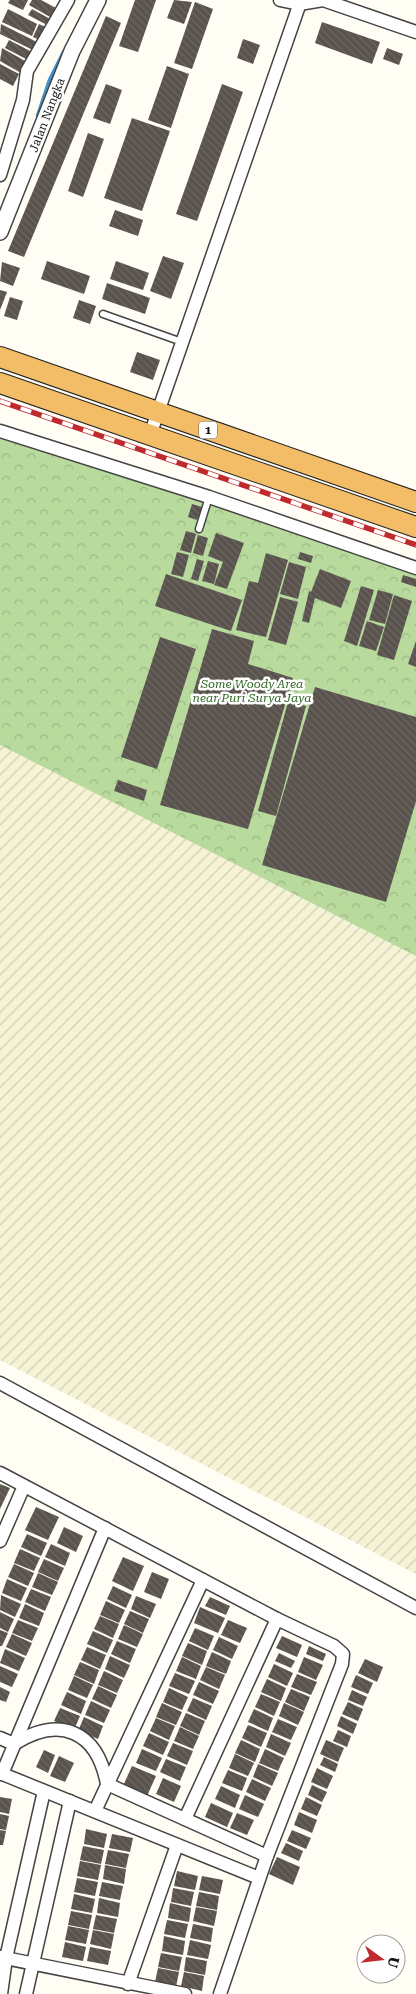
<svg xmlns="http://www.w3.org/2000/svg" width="416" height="1994" font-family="'Roboto Serif',serif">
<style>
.farmland{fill:url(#farmland-furrows)}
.forest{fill:url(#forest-crowns)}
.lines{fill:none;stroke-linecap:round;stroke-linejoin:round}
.stream{stroke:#4293cb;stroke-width:4.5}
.building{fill:url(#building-back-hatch)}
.service-casing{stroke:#444;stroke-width:9}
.minor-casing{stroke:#444;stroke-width:15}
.tertiary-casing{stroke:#444;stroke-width:18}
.trunk-casing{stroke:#222;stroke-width:22}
.service{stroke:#fff;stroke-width:6}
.minor{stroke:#fff;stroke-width:12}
.tertiary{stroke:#fff;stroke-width:15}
.trunk{stroke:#f3bd67;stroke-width:20}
.rail-casing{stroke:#bf2a2f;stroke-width:5.5}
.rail{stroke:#fff;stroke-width:4;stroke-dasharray:11;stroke-linecap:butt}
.labels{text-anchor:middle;stroke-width:5;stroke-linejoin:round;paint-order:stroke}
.shield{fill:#fff;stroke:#585858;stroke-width:1}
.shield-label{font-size:11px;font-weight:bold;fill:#111}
.street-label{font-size:12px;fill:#111;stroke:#fff}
.park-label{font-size:12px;font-style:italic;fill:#2f6821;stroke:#fff}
</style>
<defs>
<pattern id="farmland-furrows" width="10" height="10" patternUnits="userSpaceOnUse" patternTransform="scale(1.25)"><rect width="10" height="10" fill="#f5f3d4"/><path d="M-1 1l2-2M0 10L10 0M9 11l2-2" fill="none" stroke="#d1cfb5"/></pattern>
<pattern id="forest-crowns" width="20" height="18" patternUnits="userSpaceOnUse" patternTransform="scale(1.25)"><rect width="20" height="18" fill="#b8da9d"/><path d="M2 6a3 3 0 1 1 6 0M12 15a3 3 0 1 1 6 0" fill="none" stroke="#9dba86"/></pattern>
<pattern id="building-back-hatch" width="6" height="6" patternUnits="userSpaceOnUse" patternTransform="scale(1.25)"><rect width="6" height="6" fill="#59524d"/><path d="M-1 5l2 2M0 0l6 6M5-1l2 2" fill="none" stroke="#6c6662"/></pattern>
</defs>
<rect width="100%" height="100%" fill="#fffdf4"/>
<path class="farmland" d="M0 745 416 954V1574L0 1360Z"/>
<path class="forest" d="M0 432 416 575V956L0 745Z"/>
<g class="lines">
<path class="stream" d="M38 116 50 80 64 52"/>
</g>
<g class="building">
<path d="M10 0H28L23 10 8 3Z"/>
<path d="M32 0H41L56 8 50 17 29 5Z"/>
<path d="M135 0H156L138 52 119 46Z"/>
<path d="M174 0 192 2 184 24 167 18Z"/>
<path d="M195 2 213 9 192 69 174 63Z"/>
<path d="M8 9 37 24 32 36 2 22Z"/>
<path d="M32 9 52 20 49 26 28 15Z"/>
<path d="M106 16 121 23 24 257 8 251Z"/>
<path d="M322 22 380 42 372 64 315 43Z"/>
<path d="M1 24 37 42 33 50 0 34Z"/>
<path d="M39 24 48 28 42 41 33 37Z"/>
<path d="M243 39 260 45 253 64 237 58Z"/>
<path d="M9 40 32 52 28 60 5 48Z"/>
<path d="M2 48 27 62 21 73 0 61Z"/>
<path d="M387 48 403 54 399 65 383 59Z"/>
<path d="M0 64 19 74 13 86 0 79Z"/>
<path d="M167 66 189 74 171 128 148 120Z"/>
<path d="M106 84 122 90 110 124 93 118Z"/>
<path d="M222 84 243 92 197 221 176 214Z"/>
<path d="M132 118 170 131 142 211 104 198Z"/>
<path d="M88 133 104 139 83 197 68 191Z"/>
<path d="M115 210 143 220 138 236 109 226Z"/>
<path d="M163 256 184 263 171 299 150 291Z"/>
<path d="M47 261 90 276 84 294 41 279Z"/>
<path d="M116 261 149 273 143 290 110 279Z"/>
<path d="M2 262 20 268 13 286 0 281Z"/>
<path d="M107 283 150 298 145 314 102 299Z"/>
<path d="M0 290 7 292 0 310Z"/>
<path d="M10 297 23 301 17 320 4 316Z"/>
<path d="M79 300 96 306 90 324 73 318Z"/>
<path d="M137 352 160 360 153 380 130 372Z"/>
<path d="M192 504 202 507 197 520 188 517Z"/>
<path d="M186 531 196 534 191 553 180 550Z"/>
<path d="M216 533 244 543 227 589 214 585 223 562 208 556Z"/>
<path d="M198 535 208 538 203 556 193 553Z"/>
<path d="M177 552 189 555 183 577 171 574Z"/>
<path d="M300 552 313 556 311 563 298 559Z"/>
<path d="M266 553 288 560 266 637 236 630 249 581 258 583Z"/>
<path d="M197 559 204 561 198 581 191 579Z"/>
<path d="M208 561 219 564 214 584 202 581Z"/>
<path d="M289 562 306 567 298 599 280 594Z"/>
<path d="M320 569 351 581 341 608 315 598 309 623 302 621 309 591 311 592Z"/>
<path d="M166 574 242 600 231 631 155 606Z"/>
<path d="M403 575 416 579V587L401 582Z"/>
<path d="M361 586 374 590 357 646 344 641Z"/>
<path d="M378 590 393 594 385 624 369 620Z"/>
<path d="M394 595 412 601 394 660 377 655Z"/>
<path d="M280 597 298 602 286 645 268 640Z"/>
<path d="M367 621 384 627 376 651 359 646Z"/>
<path d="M212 629 254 641 248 664 293 678 248 829 160 805Z"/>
<path d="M160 637 196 649 157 769 121 757Z"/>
<path d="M416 641V667L408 664Z"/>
<path d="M315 687 416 717V801L386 902 262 865Z"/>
<path d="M288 702 306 706 276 816 258 811Z"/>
<path d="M118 780 147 790 144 801 114 791Z"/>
<path d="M0 1484 10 1488 0 1509Z"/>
<path d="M36 1507 59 1517 48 1540 25 1530Z"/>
<path d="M64 1527 83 1536 76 1552 57 1543Z"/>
<path d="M27 1534 47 1543 41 1556 21 1547Z"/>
<path d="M51 1544 70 1553 65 1566 45 1557Z"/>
<path d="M20 1549 40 1558 34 1571 14 1563Z"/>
<path d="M123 1557 144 1566 133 1591 112 1581Z"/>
<path d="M44 1559 64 1568 58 1581 38 1572Z"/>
<path d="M14 1564 34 1573 28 1586 8 1577Z"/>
<path d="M152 1572 169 1579 161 1599 144 1592Z"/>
<path d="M38 1573 58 1582 52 1595 32 1587Z"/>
<path d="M7 1579 27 1588 21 1601 2 1593Z"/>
<path d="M113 1586 132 1595 126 1608 107 1599Z"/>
<path d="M31 1589 51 1597 45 1611 25 1602Z"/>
<path d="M1 1595 21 1604 15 1617 0 1610Z"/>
<path d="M136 1596 156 1604 150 1618 131 1609Z"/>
<path d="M210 1597 230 1606 226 1615 205 1606Z"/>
<path d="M106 1601 125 1610 119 1623 100 1615Z"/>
<path d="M25 1604 44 1613 39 1626 19 1618Z"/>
<path d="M200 1607 225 1618 218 1633 194 1623Z"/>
<path d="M130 1611 149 1619 143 1633 124 1624Z"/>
<path d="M0 1612 14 1619 8 1632 0 1628Z"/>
<path d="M100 1616 119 1624 113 1638 94 1629Z"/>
<path d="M18 1620 38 1628 32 1641 12 1633Z"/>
<path d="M228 1620 247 1628 240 1643 221 1635Z"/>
<path d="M124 1625 143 1634 137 1647 118 1639Z"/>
<path d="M195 1628 214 1636 208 1650 189 1641Z"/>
<path d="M0 1630 8 1633 2 1646H0Z"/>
<path d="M93 1631 113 1640 107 1653 87 1644Z"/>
<path d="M12 1634 32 1643 26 1656 6 1647Z"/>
<path d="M282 1636 302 1645 297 1657 276 1648Z"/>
<path d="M219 1637 238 1646 232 1659 213 1650Z"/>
<path d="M117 1641 136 1649 130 1663 111 1654Z"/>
<path d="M188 1643 207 1651 202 1665 182 1656Z"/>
<path d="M309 1646 326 1654 323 1661 306 1654Z"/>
<path d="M87 1647 106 1655 100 1669 81 1660Z"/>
<path d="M5 1649 25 1658 19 1671 0 1663Z"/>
<path d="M212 1652 231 1661 226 1674 206 1666Z"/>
<path d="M279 1653 295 1661 291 1668 275 1661Z"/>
<path d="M110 1656 130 1665 124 1678 105 1669Z"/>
<path d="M182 1657 201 1666 196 1679 176 1671Z"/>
<path d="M304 1657 323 1665 316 1680 298 1672Z"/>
<path d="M365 1659 383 1667 377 1682 358 1673Z"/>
<path d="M80 1662 99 1670 94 1684 74 1675Z"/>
<path d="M274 1664 293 1673 287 1686 268 1677Z"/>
<path d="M0 1666 18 1674 12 1687 0 1682Z"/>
<path d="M206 1667 225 1675 219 1689 200 1680Z"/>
<path d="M104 1671 123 1680 117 1693 98 1685Z"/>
<path d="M175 1673 195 1681 189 1694 169 1686Z"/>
<path d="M297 1674 317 1682 311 1695 291 1687Z"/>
<path d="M356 1675 373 1683 368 1694 351 1687Z"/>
<path d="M74 1676 93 1685 87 1698 68 1690Z"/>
<path d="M267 1679 286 1688 281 1701 261 1692Z"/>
<path d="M199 1682 219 1691 213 1704 193 1695Z"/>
<path d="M98 1686 117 1695 111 1708 92 1699Z"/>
<path d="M0 1687 10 1692 6 1702 0 1700Z"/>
<path d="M169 1688 188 1697 182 1710 163 1702Z"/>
<path d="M291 1689 310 1697 304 1711 285 1702Z"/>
<path d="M352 1690 367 1697 363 1706 348 1700Z"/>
<path d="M67 1692 86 1701 81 1714 61 1705Z"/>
<path d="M261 1694 280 1702 274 1716 255 1707Z"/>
<path d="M193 1698 212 1706 206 1720 187 1711Z"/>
<path d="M91 1701 110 1710 104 1723 85 1715Z"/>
<path d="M348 1702 363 1709 358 1721 342 1714Z"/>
<path d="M162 1703 182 1712 176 1725 156 1717Z"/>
<path d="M284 1703 304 1712 298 1725 279 1716Z"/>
<path d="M60 1708 80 1716 74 1730 54 1721Z"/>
<path d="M254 1709 273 1718 268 1731 248 1722Z"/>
<path d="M186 1713 205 1721 199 1735 180 1726Z"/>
<path d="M341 1716 357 1724 353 1734 337 1726Z"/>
<path d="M84 1717 103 1726 98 1739 78 1731Z"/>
<path d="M156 1718 175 1726 169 1740 150 1731Z"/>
<path d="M278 1719 297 1727 291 1740 272 1732Z"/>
<path d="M248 1725 267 1733 261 1747 242 1738Z"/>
<path d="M180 1727 199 1736 193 1749 174 1741Z"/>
<path d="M338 1730 351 1736 347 1747 333 1741Z"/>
<path d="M149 1733 169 1742 163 1755 143 1746Z"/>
<path d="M271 1734 291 1743 285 1756 266 1747Z"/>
<path d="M241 1740 260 1749 255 1762 235 1753Z"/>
<path d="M326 1740 344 1748 338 1762 320 1754Z"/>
<path d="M173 1743 193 1751 187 1765 167 1756Z"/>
<path d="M142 1749 162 1758 156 1771 136 1763Z"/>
<path d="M265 1749 284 1758 278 1771 259 1763Z"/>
<path d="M44 1750 55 1755 48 1773 36 1767Z"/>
<path d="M235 1754 254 1763 248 1776 229 1768Z"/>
<path d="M59 1756 74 1763 65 1782 50 1776Z"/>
<path d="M324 1757 338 1764 335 1772 320 1765Z"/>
<path d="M166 1759 186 1767 180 1781 160 1772Z"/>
<path d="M258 1764 278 1773 272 1786 253 1777Z"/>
<path d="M132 1766 156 1776 147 1796 123 1786Z"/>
<path d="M317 1768 333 1776 327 1789 311 1782Z"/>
<path d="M228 1770 247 1778 242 1791 222 1783Z"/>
<path d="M163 1778 181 1786 174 1802 156 1794Z"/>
<path d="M252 1779 271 1788 265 1801 246 1792Z"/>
<path d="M312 1785 327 1792 322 1802 308 1795Z"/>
<path d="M221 1786 240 1795 235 1808 215 1799Z"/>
<path d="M245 1795 264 1804 258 1817 239 1809Z"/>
<path d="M0 1797 12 1799 9 1814 0 1812Z"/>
<path d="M306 1797 322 1805 317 1816 301 1809Z"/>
<path d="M211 1803 233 1813 227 1827 205 1817Z"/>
<path d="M299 1812 317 1820 312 1833 294 1825Z"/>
<path d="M237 1813 254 1820 247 1835 230 1828Z"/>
<path d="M0 1814 9 1816 6 1830 0 1829Z"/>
<path d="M86 1829 107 1834 104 1848 84 1844Z"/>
<path d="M0 1830 6 1831 3 1845H0Z"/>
<path d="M292 1830 311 1838 306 1849 287 1841Z"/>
<path d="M112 1834 133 1838 130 1852 109 1848Z"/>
<path d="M286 1843 303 1851 299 1861 281 1853Z"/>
<path d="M83 1846 104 1850 101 1864 80 1860Z"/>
<path d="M108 1850 129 1854 126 1868 105 1864Z"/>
<path d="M277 1857 300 1867 293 1885 269 1874Z"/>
<path d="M80 1861 101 1865 98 1880 77 1876Z"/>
<path d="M105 1865 126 1869 124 1884 103 1879Z"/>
<path d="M177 1871 198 1876 195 1890 174 1886Z"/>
<path d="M202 1876 223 1880 220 1894 199 1890Z"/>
<path d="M77 1878 98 1882 95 1896 74 1892Z"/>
<path d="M102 1882 123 1886 120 1900 99 1896Z"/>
<path d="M173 1888 194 1892 191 1906 171 1902Z"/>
<path d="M199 1892 219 1896 217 1910 196 1906Z"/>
<path d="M74 1894 95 1899 92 1913 71 1909Z"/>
<path d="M99 1898 120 1903 118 1917 97 1913Z"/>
<path d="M170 1903 191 1908 189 1922 168 1918Z"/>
<path d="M196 1907 217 1911 214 1926 193 1921Z"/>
<path d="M71 1911 92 1915 89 1929 68 1925Z"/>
<path d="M96 1915 117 1919 114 1933 93 1929Z"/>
<path d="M167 1920 188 1924 185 1938 164 1934Z"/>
<path d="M193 1924 213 1928 211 1942 190 1938Z"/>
<path d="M68 1926 89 1930 86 1944 65 1940Z"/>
<path d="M93 1930 114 1934 111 1949 90 1944Z"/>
<path d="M164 1936 185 1941 183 1955 162 1951Z"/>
<path d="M190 1940 211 1945 208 1959 187 1955Z"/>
<path d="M65 1942 86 1947 83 1961 62 1957Z"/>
<path d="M90 1947 111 1951 108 1965 87 1961Z"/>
<path d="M161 1953 182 1957 179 1971 158 1967Z"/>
<path d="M186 1957 207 1961 205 1975 184 1971Z"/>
<path d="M158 1968 179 1972 176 1987 155 1982Z"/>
<path d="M184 1972 204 1976 202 1991 181 1986Z"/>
</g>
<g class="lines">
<g class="service-casing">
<g id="service">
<path d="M103 314 182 342"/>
<path d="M199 529 209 497"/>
</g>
</g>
<g class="minor-casing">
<g id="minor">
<path d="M280 0 299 4 323 0 416 32"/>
<path d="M0 175 23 100 27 71 68 0"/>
<path d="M0 431 209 497 416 568"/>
<path d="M150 435 301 0"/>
<path d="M0 1383 416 1608"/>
<path d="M0 1473 277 1619 334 1646 343 1654 342 1664 267 1856 220 1994"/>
<path d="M0 1541 24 1486"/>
<path d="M0 1738 14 1744C60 1715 97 1731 107 1784L267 1856"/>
<path d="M0 1773 259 1878"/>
<path d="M2 1774 105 1528"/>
<path d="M95 1811 203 1580"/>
<path d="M185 1819 277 1619"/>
<path d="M0 1957 185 1994"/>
<path d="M128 1984 177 1845"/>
<path d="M1 1994 6 1958 44 1791"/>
<path d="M26 1994 70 1801"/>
</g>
</g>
<g class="tertiary-casing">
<path id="tertiary" d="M0 232 72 51 98 0"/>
</g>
<g class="trunk-casing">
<g id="trunk">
<path d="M0 357 416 502"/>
<path d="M0 383 416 527"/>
</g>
</g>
<use href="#service" class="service"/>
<use href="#minor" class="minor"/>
<use href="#tertiary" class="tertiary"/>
<use href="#trunk" class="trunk"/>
<g class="rail-casing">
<path id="rail" d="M0 401 416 545"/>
</g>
<use href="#rail" class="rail"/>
</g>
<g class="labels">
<rect class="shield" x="199" y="421.5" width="18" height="17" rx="4"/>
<g class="shield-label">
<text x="208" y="434">1</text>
</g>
<g class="street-label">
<text transform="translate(47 115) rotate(-69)" y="4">Jalan Nangka</text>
</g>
<g class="park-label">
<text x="252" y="688">Some Woody Area<tspan x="252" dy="14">near Puri Surya Jaya</tspan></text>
</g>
</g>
<g transform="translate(381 1959) rotate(105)"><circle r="24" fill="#ffffff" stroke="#a0a0a0"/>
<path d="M0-4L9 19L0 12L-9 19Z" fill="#bf2a2f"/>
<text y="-8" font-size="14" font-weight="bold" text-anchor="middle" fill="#111111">U</text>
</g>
</svg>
